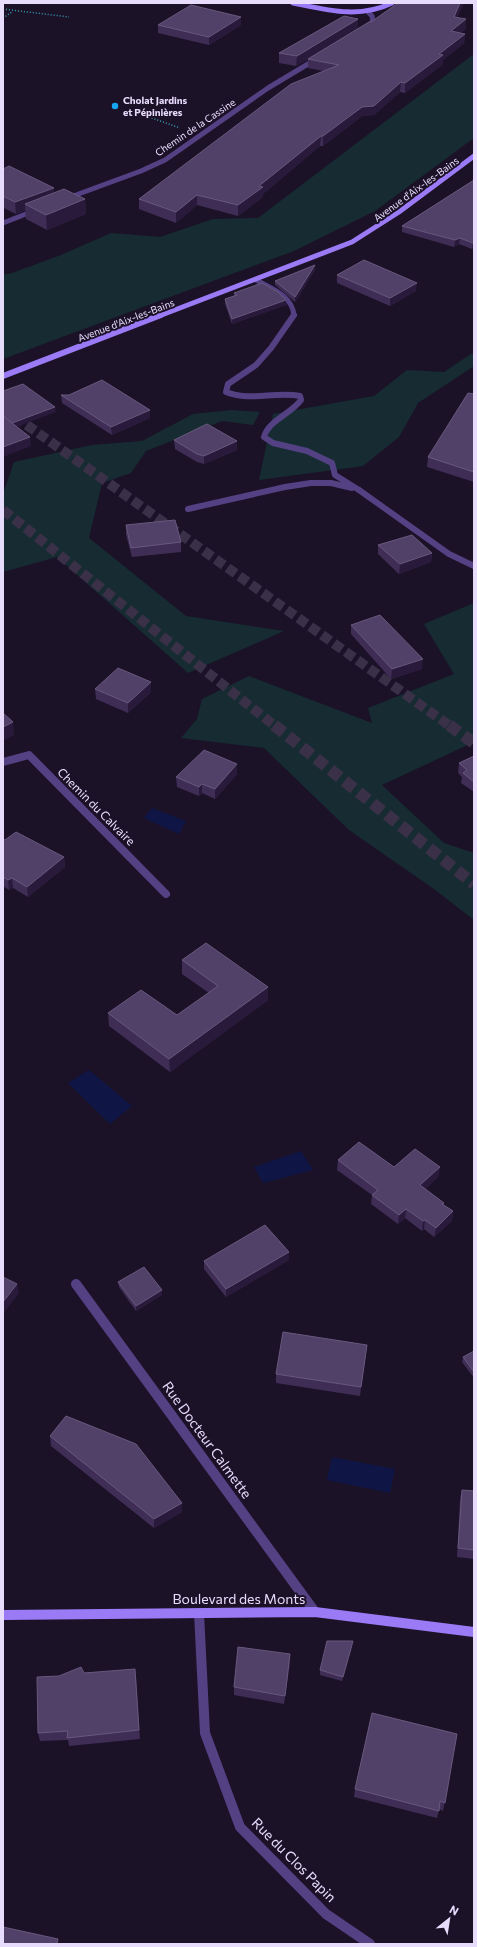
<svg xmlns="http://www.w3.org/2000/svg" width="477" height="1947" font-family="Commissioner,sans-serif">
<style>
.green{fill:#162c32}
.water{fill:#0f1545}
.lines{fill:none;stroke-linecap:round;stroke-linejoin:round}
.highway-tunnel-far1{stroke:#3a3048;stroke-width:10;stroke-dasharray:10 4.5;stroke-linecap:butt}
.highway-tunnel{stroke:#3a3048;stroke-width:12;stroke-dasharray:12 6;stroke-linecap:butt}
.path{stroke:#399db3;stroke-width:1.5;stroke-dasharray:1 2;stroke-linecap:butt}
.lane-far1{stroke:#544184;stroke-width:5}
.lane{stroke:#544184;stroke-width:6}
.street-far3{stroke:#544184;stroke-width:5}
.street-far2{stroke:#544184;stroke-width:6}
.street-far1{stroke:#544184;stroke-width:8}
.street{stroke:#544184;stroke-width:10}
.secondary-far2{stroke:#9b7af6;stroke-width:5}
.secondary-far1{stroke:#9b7af6;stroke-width:6}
.secondary{stroke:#9b7af6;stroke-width:10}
.wall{fill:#3f2d55}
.shaded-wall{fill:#291a3b}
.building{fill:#514067;stroke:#69587e}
.poi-dot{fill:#16a5ef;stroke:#1b1228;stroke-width:1.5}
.labels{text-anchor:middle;stroke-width:4;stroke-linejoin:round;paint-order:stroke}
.far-poi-label{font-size:10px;font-weight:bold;fill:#e8dcfd;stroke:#1b1228;text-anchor:start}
.far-street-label{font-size:10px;fill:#e8dcfd;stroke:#1b1228}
.street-label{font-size:12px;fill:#e8dcfd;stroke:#1b1228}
.near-street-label{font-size:14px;fill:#e8dcfd;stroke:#1b1228}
</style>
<rect width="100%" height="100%" fill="#1b1228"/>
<g class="green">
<path d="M474 54V138L375 211 294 251 3 359V275L12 273 61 255 111 233 160 237 213 219 258 218Z"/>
<path d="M471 354H474V366L418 403 399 437 363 466 259 480 273 414 374 396 407 370 444 372Z"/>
<path d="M232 410 260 412 253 425 222 421 146 451 131 473 102 483 89 538 186 616 284 631 188 673 57 557 3 572V494L14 462 92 445 142 441 193 414Z"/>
<path d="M474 603V742L382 785 444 843 474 853V920L434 889 349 830 264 748 181 738 197 719 202 699 249 676 372 723 368 708 454 674 424 624Z"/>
</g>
<g class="water">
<path d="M152 808 186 821 179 834 144 818Z"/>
<path d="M89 1070 132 1106 110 1124 68 1083Z"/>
<path d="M301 1151 313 1170 263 1183 254 1167Z"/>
<path d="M332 1457 395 1469 390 1493 327 1480Z"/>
</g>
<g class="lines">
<g class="highway-tunnel-far1">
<path d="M3 408 450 726"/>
<path d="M3 510 275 726"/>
</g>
<g class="highway-tunnel">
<path d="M274 725 474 884"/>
<path d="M449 725 474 743"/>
</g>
<g class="path">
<path d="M3 9 69 17"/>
<path d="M3 18 12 12"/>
<path d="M129 110 180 128"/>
</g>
<path class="lane-far1" d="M256 280C272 289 293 296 294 316"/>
<g class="lane">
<path d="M294 315 271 348 256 365 228 384 226 392C250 402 275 391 300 396L301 400C291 414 269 420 264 437L273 443 307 451 332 463 335 475 359 490"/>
<path d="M188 509 285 487 311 483H331L352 488"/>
</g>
<g class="street-far3">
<path d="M366 28 373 21 372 16 368 12"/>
<path d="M65 199 141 171 165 160 268 88 318 58"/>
<path d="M3 223 36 210"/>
</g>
<path class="street-far2" d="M359 490 449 554 474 566"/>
<path class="street-far1" d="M3 762 29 755 166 894"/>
<g class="street">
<path d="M76 1284 315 1612"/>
<path d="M199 1613 205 1733 240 1827 326 1914 370 1944"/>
</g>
<g class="secondary-far2">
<path d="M293 3C327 10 359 19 392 3"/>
<path d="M159 316 352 242 399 212 474 156"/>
</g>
<path class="secondary-far1" d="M3 376 161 315"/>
<path class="secondary" d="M3 1615 315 1612 474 1632"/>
</g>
<g class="wall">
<path d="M412 3H464L457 17 466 29 460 33 465 34 464 43 443 60 442 65 405 93 400 92 374 115 362 116 323 146H320L263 194V197L238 216 197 205 176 223 139 209V199L323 71 308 68V59L296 66 279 63V53L358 19V29L411 4Z"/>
<path d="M158 25H241L209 45 158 33Z"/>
<path d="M3 169 54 188V193L85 199 86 214 47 230 26 219 25 210 16 214 4 208H3Z"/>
<path d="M474 180V248L472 249 459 244 454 247 402 232V226Z"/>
<path d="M315 265V270L295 302 275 285V281Z"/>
<path d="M337 275 416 291 390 306 337 283Z"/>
<path d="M234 293 286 300V305L232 324 225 304V299L234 296Z"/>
<path d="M474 394V482L427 467 428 457Z"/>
<path d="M61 395 150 410V418L112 435 62 403Z"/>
<path d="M174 440 237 441V450L204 464 197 462 175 449Z"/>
<path d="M126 525 181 542V552L132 557 126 535Z"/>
<path d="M378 545 432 553 431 562 399 574 378 554Z"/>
<path d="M351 625 422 669 391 679 351 634Z"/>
<path d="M151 682V692L128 713 96 699 95 689Z"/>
<path d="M474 756V792L461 783 462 777 458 773 459 763Z"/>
<path d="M237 774 215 799 202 793 199 796 177 787 176 777Z"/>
<path d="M3 839 5 840 64 857 65 867 28 897 13 888 9 890 3 886Z"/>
<path d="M182 960 268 987V1000L170 1072 109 1026 108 1013 177 1015 209 993 182 974Z"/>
<path d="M338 1160 394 1167 439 1176 425 1189 444 1205 453 1211 452 1221 434 1237 424 1229 422 1231 405 1218 398 1224 371 1204 372 1195 337 1170Z"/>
<path d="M289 1252V1260L226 1297 204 1269V1261Z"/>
<path d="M118 1282 162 1290V1295L136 1311 119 1287Z"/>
<path d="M367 1345 360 1396 276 1383V1374Z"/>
<path d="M474 1351V1378L462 1362 463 1357Z"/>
<path d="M50 1436 182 1503V1512L154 1528 51 1446Z"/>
<path d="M462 1490 474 1491V1559L457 1557 460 1499Z"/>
<path d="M352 1646 342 1681 320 1675V1670Z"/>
<path d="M290 1654V1663L284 1704 234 1695V1687Z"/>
<path d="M84 1673 136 1677 140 1739 69 1746 68 1740 40 1741 38 1733 59 1676Z"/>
<path d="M457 1734 443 1811 439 1809 437 1818 354 1797 355 1789Z"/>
</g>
<g class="shaded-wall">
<path d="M460 3H464L453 26 454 17Z"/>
<path d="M241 17V25L209 45V37Z"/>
<path d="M358 19V29L296 66 297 56Z"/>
<path d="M466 19V29L451 40V31Z"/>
<path d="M465 34 464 43 443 60 442 65 405 93V83L439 54Z"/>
<path d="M401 82 400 92 374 115 362 116 323 146V136L362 107Z"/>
<path d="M321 136 320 146 263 194V197L238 216V205L259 186Z"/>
<path d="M54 188 55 199 25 204V210L16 214 15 202Z"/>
<path d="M197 195V205L176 223V212Z"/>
<path d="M3 196 4 208H3Z"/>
<path d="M85 199 86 214 47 230 46 215Z"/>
<path d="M460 238 459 244 454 247 455 240Z"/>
<path d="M474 242V248L472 249 473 243Z"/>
<path d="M315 265V270L295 302V297Z"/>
<path d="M417 283 416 291 390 306V298Z"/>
<path d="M286 300V305L232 324V319Z"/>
<path d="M55 407 56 412 11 429V424Z"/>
<path d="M150 410V418L112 435 111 427Z"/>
<path d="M30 437 31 446 3 457V447Z"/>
<path d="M237 441V450L204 464V456Z"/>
<path d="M432 553 431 562 399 574 400 564Z"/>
<path d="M423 659 422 669 391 679 392 669Z"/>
<path d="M151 682V692L128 713V703Z"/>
<path d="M13 722 14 735 3 741V727Z"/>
<path d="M237 764V774L215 799V789Z"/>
<path d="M202 784V793L199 796V787Z"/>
<path d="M64 857 65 867 28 897 27 887Z"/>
<path d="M12 878 13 888 9 890 8 880Z"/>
<path d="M268 987V1000L170 1072 169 1059Z"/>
<path d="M440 1167 439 1176 419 1194 420 1185Z"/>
<path d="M406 1209 405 1218 398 1224 399 1215Z"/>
<path d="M453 1211 452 1221 434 1237 436 1228Z"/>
<path d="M425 1220 424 1229 422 1231 423 1221Z"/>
<path d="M289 1252V1260L226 1297V1289Z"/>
<path d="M17 1284 19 1293 3 1314V1302Z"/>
<path d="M162 1290V1295L136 1311V1306Z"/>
<path d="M367 1345 366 1354 360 1396 361 1387Z"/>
<path d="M182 1503V1512L154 1528V1519Z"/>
<path d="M290 1654V1663L284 1704 285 1696Z"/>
</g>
<g class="building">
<path d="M398 3H406L411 4 412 3H460L454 17 466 19 451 31 465 34 439 54 443 55 405 83 401 82 374 106 362 107 323 136H321L259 186 263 187 238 205 197 195 176 212 139 199 291 84 339 65 308 59 369 22H371Z"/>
<path d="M191 5 241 17 209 37 158 25Z"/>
<path d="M344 16 358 19 297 56 279 53Z"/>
<path d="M9 166 54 188 15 202 3 196V169Z"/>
<path d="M474 180V242L473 243 460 238 455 240 402 226Z"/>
<path d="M64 189 85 199 46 215 25 204Z"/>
<path d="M364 260 417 283 390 298 337 275Z"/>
<path d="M315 265 295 297 275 281Z"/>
<path d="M262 283 278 292 286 300 232 319 225 299 237 295 234 293Z"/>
<path d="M102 380 150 410 111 427 61 395H69Z"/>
<path d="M23 384 55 407 12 423 3 416V391Z"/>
<path d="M468 393 474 394V472L428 457Z"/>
<path d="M3 416 30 437 3 447Z"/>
<path d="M207 424 237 441 204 456 197 454 174 440Z"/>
<path d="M175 520 181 542 131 548 126 525Z"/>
<path d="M412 535 432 553 400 564 378 545Z"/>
<path d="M380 615 423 659 392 669 351 625Z"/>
<path d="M118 668 151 682 128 703 95 689Z"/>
<path d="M3 713 13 722 3 727Z"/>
<path d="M204 750 237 764 215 789 202 784 199 787 176 777Z"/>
<path d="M474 756V782L463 773 467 770 459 763Z"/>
<path d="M16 832 64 857 27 887 12 878 8 880 3 877V839L5 840Z"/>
<path d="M206 943 268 987 169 1059 108 1013 141 990 177 1015 218 986 182 960Z"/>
<path d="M359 1142 394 1167 415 1149 440 1167 420 1185 444 1203 442 1204 453 1211 436 1228 425 1220 423 1221 406 1209 399 1215 372 1195 378 1190 338 1160Z"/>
<path d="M265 1225 289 1252 226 1289 204 1261Z"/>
<path d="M144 1267 162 1290 136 1306 118 1282Z"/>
<path d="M3 1277 17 1284 3 1302Z"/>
<path d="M283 1332 367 1345 361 1387 276 1374Z"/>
<path d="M474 1351V1372L463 1357Z"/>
<path d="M66 1416 136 1444 182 1503 154 1519 50 1436Z"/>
<path d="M462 1490 474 1491V1550L458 1548Z"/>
<path d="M327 1641H353L343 1677 320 1670Z"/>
<path d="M238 1647 290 1654 285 1696 234 1687Z"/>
<path d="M81 1667 84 1673 135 1669 139 1730 67 1738 68 1731 38 1733 37 1677 59 1676Z"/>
<path d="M372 1713 457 1734 445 1803 440 1801 439 1811 355 1789Z"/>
<path d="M3 1927 58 1939 57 1944H3Z"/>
</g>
<circle class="poi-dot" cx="115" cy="106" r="4"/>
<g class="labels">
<g class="far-poi-label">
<text x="123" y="104">Cholat Jardins<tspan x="123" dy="12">et Pépinières</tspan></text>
</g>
<g class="far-street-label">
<text transform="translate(195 127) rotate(-34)" y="4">Chemin de la Cassine</text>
<text transform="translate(416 189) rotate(-36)" y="4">Avenue d'Aix-les-Bains</text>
<text transform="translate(126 320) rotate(-21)" y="4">Avenue d'Aix-les-Bains</text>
</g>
<g class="street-label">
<text transform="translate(96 807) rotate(45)" y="4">Chemin du Calvaire</text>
</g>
<g class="near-street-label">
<text transform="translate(207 1440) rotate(54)" y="5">Rue Docteur Calmette</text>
<text x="239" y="1604">Boulevard des Monts</text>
<text transform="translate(294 1860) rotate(45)" y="5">Rue du Clos Papin</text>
</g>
</g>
<rect width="477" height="1947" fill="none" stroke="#e8dcfd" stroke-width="8"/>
<g transform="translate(449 1919) rotate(30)" stroke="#1b1228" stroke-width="3" paint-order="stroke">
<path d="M0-3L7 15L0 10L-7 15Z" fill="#e8dcfd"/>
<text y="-6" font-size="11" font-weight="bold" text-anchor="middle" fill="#e8dcfd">N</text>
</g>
</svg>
